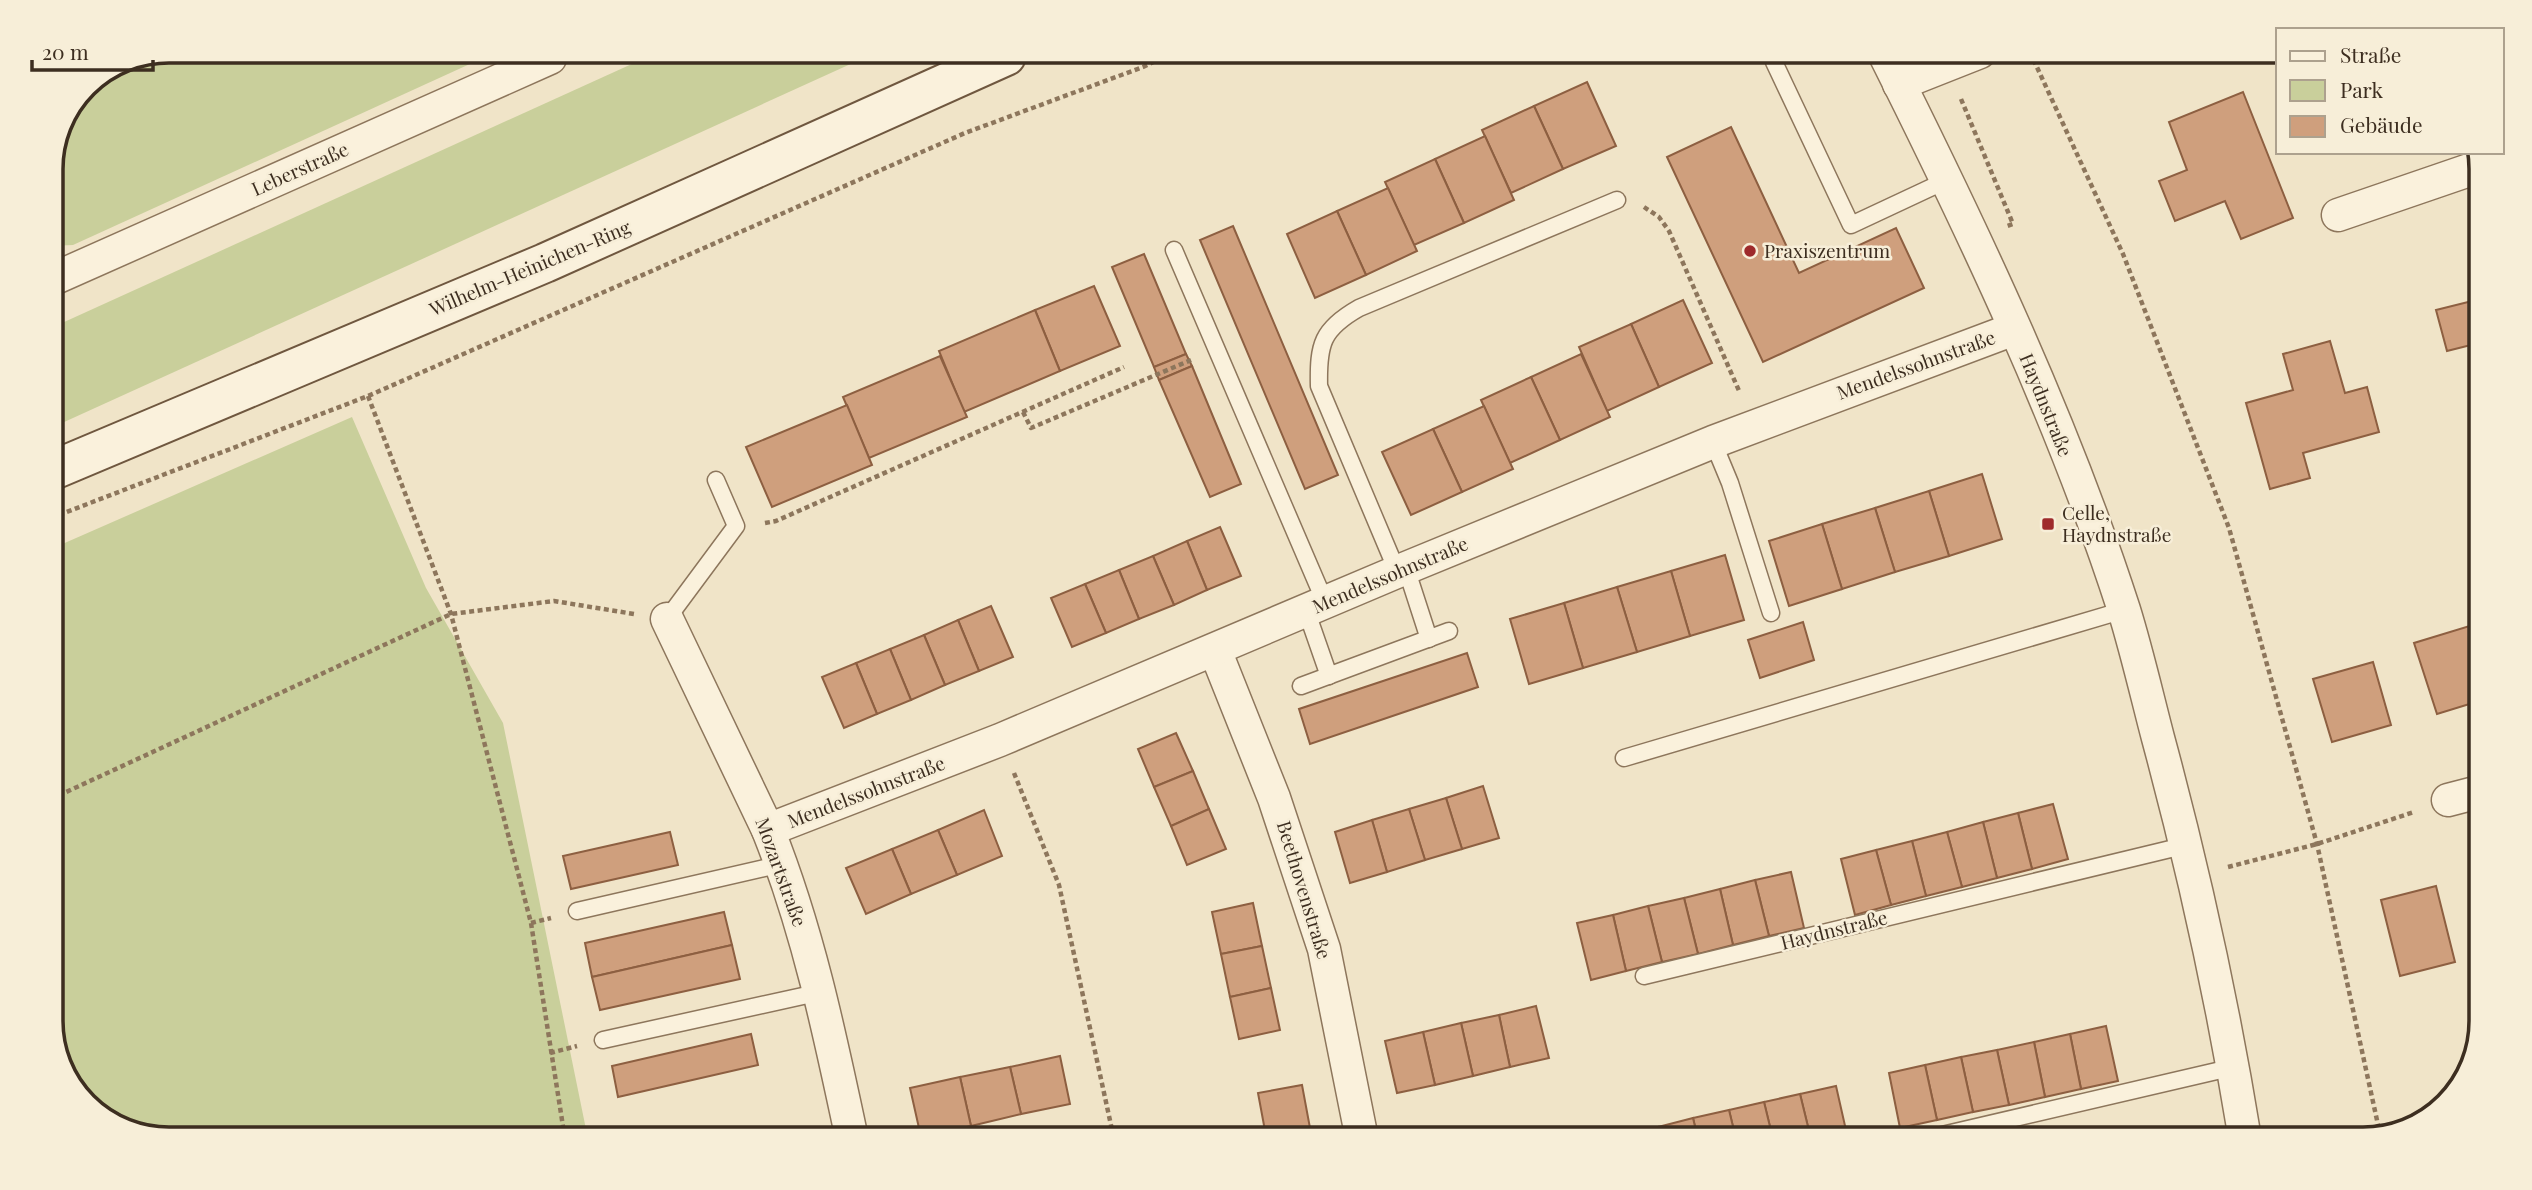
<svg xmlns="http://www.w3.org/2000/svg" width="2532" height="1190" font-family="'Playfair Display',serif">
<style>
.green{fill:#c9cf9b}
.building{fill:#cf9f7d;stroke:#8d5f41;stroke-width:2}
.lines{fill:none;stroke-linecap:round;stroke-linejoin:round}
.lane-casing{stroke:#8d765c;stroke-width:19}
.street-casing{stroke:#8d765c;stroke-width:35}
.secondary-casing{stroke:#6f573f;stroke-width:42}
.path{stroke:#8d765c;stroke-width:4.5;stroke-dasharray:5 3.5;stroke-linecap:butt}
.lane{stroke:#faf1dc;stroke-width:16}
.street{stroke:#faf1dc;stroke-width:32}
.secondary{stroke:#faf1dc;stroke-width:38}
.poi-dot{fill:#9e2a2b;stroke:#f7eed8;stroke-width:2.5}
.labels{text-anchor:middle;stroke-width:5;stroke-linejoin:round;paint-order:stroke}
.street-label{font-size:19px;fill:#3d2e20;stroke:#f7eed8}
.poi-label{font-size:19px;fill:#3d2e20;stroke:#f7eed8;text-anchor:start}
.rim{fill:none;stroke:#3d2e20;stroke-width:3.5}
</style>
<rect width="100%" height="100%" fill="#f0e4c8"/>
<g class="green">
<path d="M866 57 51 428V328L645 58Z"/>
<path d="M483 58 73 245 51 246V162L86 85 124 60Z"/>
<path d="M352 417 426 588 503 723 588 1139H169L124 1130 71 1087 51 1029V549Z"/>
</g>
<g class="building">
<path d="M1587 82 1616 146 1563 169 1534 106Z"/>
<path d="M2243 92 2293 218 2241 239 2225 201 2175 221 2159 181 2187 170 2169 122Z"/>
<path d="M1534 106 1563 169 1511 193 1482 130Z"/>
<path d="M1731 127 1799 273 1896 228 1924 288 1763 362 1667 157Z"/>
<path d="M1485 136 1514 200 1464 223 1435 159Z"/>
<path d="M1435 159 1464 223 1414 245 1385 182Z"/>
<path d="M1388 188 1417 251 1366 275 1337 211Z"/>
<path d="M1337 211 1366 275 1315 298 1287 234Z"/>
<path d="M1233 226 1338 475 1305 489 1200 240Z"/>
<path d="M1144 254 1186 354 1154 367 1112 267Z"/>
<path d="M1094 286 1120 346 1060 371 1035 310Z"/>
<path d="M2480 299 2479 343 2447 351 2436 310Z"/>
<path d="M1683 300 1712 363 1659 387 1631 324Z"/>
<path d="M1035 310 1060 371 964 412 939 351Z"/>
<path d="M1631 324 1659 387 1607 411 1579 347Z"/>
<path d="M2330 341 2345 393 2367 387 2379 432 2303 453 2310 478 2270 489 2246 403 2293 390 2283 354Z"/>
<path d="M1186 354 1192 366 1159 380 1154 367Z"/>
<path d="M1581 354 1610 417 1560 440 1531 377Z"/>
<path d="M940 356 967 417 869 458 843 397Z"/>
<path d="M1192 366 1241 484 1210 497 1159 380Z"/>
<path d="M1531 377 1560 440 1510 463 1481 400Z"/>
<path d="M847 405 872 465 772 507 746 447Z"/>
<path d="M1484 406 1513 469 1462 492 1433 429Z"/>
<path d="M1433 429 1462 492 1411 515 1382 452Z"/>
<path d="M1982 474 2002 539 1949 556 1929 491Z"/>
<path d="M1929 491 1949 556 1895 572 1875 508Z"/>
<path d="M1875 508 1895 572 1842 589 1822 524Z"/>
<path d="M1822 524 1842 589 1789 606 1769 541Z"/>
<path d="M1220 527 1241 576 1207 590 1187 541Z"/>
<path d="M1187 541 1207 590 1174 605 1153 556Z"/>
<path d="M1725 555 1744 620 1690 636 1671 571Z"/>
<path d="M1153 556 1174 605 1139 619 1119 570Z"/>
<path d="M1119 570 1139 619 1106 633 1085 584Z"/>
<path d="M1671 571 1690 636 1637 652 1617 587Z"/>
<path d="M1085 584 1106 633 1072 647 1051 598Z"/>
<path d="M1617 587 1637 652 1583 668 1564 603Z"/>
<path d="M1564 603 1583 668 1529 684 1510 619Z"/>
<path d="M991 606 1013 657 979 671 958 620Z"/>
<path d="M958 620 979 671 945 685 924 635Z"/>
<path d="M1803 622 1814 660 1760 678 1748 640Z"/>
<path d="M2476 624V702L2437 714 2414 643Z"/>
<path d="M924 635 945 685 911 700 890 649Z"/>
<path d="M890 649 911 700 877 714 856 663Z"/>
<path d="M1467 653 1478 687 1310 744 1299 709Z"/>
<path d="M2373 662 2391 725 2332 742 2313 679Z"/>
<path d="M856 663 877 714 844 728 822 677Z"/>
<path d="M1176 733 1193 771 1154 787 1138 749Z"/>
<path d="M1193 771 1209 809 1171 826 1154 787Z"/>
<path d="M1483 786 1499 838 1462 849 1446 798Z"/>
<path d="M1446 798 1462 849 1425 860 1409 809Z"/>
<path d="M2053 804 2068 859 2032 869 2018 813Z"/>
<path d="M1209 809 1226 849 1187 865 1171 826Z"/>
<path d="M1409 809 1425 860 1387 872 1372 820Z"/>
<path d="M984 810 1002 856 957 875 938 830Z"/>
<path d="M2018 813 2032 869 1997 878 1983 822Z"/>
<path d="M1372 820 1387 872 1350 883 1335 832Z"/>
<path d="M1983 822 1997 878 1962 887 1947 832Z"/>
<path d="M938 830 957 875 911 894 892 849Z"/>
<path d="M670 832 678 865 571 889 563 856Z"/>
<path d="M1947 832 1962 887 1926 896 1912 841Z"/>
<path d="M1912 841 1926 896 1891 905 1876 850Z"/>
<path d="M892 849 911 894 866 914 846 868Z"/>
<path d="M1876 850 1891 905 1855 915 1841 859Z"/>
<path d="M1791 872 1804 928 1769 936 1755 880Z"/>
<path d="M1755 880 1769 936 1733 945 1720 889Z"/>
<path d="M2436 886 2455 962 2400 976 2381 900Z"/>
<path d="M1720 889 1733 945 1698 954 1684 898Z"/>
<path d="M1684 898 1698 954 1662 962 1648 906Z"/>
<path d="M1253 903 1262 946 1221 954 1212 912Z"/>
<path d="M1648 906 1662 962 1626 971 1613 915Z"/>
<path d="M724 912 732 945 592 977 585 943Z"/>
<path d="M1613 915 1626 971 1591 980 1577 923Z"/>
<path d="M732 945 740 979 600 1010 592 977Z"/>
<path d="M1262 946 1271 988 1230 997 1221 954Z"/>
<path d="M1271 988 1280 1030 1239 1039 1230 997Z"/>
<path d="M1536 1006 1549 1058 1510 1067 1499 1015Z"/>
<path d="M1499 1015 1510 1067 1473 1076 1461 1023Z"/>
<path d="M1461 1023 1473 1076 1435 1085 1423 1032Z"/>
<path d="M2106 1026 2118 1081 2081 1089 2070 1034Z"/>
<path d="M1423 1032 1435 1085 1397 1093 1385 1041Z"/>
<path d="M751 1034 758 1065 618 1097 612 1066Z"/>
<path d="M2070 1034 2081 1089 2045 1097 2034 1042Z"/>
<path d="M2034 1042 2045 1097 2009 1105 1997 1050Z"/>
<path d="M1997 1050 2009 1105 1973 1112 1961 1057Z"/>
<path d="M1060 1056 1070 1104 1021 1114 1010 1067Z"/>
<path d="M1961 1057 1973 1112 1937 1120 1925 1065Z"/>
<path d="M1925 1065 1937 1120 1900 1128 1889 1073Z"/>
<path d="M1010 1067 1021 1114 971 1126 960 1077Z"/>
<path d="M960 1077 971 1126 921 1137 910 1088Z"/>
<path d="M1302 1085 1310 1128 1266 1136 1258 1093Z"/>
<path d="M1836 1086 1848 1139H1811L1800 1094Z"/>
<path d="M1800 1094 1811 1139H1773L1764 1102Z"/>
<path d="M1764 1102 1773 1139H1736L1729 1110Z"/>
<path d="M1729 1110 1736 1139H1698L1693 1118Z"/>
<path d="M1693 1118 1698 1139H1660L1658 1127Z"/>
<path d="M1658 1127 1660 1139H1623L1622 1135Z"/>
<path d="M1310 1128 1312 1139H1267L1266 1136Z"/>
</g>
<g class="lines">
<g class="lane-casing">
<g id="lane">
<path d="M1774 62 1851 225 1945 181"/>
<path d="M1174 250 1325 602"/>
<path d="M1713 442 1730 483 1771 613"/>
<path d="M1406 568 1429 639"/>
<path d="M1397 571 1319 386C1318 344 1322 329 1359 308L1617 200"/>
<path d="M1306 610 1329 676"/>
<path d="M667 619 736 526 716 480"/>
<path d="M1301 686 1449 631"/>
<path d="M1624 758 2124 610"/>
<path d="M577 911 782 864"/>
<path d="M1644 976 2187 845"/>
<path d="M603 1040 821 992"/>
<path d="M1925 1139 2234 1067"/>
</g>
</g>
<g class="street-casing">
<g id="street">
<path d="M1884 53C1974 233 2062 418 2124 610 2137 652 2147 696 2158 738 2194 871 2223 1004 2245 1139"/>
<path d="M1899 84 1980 52"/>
<path d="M2338 215 2481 166"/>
<path d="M51 280 550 58"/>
<path d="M667 619 768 830C808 930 830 1035 852 1139"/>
<path d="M1215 650 1274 798 1324 949 1362 1139"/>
<path d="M2448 800 2475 793"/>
<path d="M768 830 1000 740 1406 568 1713 442 2014 329"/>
</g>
</g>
<g class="secondary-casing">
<path id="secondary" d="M51 471 545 263 1006 56"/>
</g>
<g class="path">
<path d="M2030 52 2123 254 2229 528 2317 844 2380 1134"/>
<path d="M1961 99 2013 224 2007 226"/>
<path d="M1644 207 1659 217 1669 231 1740 393"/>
<path d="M368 396 451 614 531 923 565 1139"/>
<path d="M1023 412 1031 428 1191 360"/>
<path d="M51 518 368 396 965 133 1143 67 1167 55"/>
<path d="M765 523 776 521 1124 367"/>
<path d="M1014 773 1059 885 1114 1139"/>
<path d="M51 799 451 614 554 601 634 614"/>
<path d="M2228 867 2317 844 2414 812"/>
<path d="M531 923 551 918"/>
<path d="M550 1053 577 1046"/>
</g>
<use href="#lane" class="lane"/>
<use href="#street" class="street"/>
<use href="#secondary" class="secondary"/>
</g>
<g class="poi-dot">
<circle cx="1750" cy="251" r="7"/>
<rect x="2041" y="517" width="14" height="14" rx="3.5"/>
</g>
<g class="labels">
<g class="street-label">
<text transform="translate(300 169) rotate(-24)" y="7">Leberstraße</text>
<text transform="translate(530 268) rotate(-23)" y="7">Wilhelm-Heinichen-Ring</text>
<text transform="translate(1916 365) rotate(-20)" y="7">Mendelssohnstraße</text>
<text transform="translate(2046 405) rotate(68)" y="7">Haydnstraße</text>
<text transform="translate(1390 575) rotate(-23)" y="7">Mendelssohnstraße</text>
<text transform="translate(866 792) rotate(-21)" y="7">Mendelssohnstraße</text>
<text transform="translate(781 872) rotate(70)" y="7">Mozartstraße</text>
<text transform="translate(1304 890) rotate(73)" y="7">Beethovenstraße</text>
<text transform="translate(1834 930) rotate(-14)" y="7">Haydnstraße</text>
</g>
<g class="poi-label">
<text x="1764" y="258">Praxiszentrum</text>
<text x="2062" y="520">Celle,<tspan x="2062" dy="22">Haydnstraße</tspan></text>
</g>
</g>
<path d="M0 0H2532V1190H0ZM169 63H2363A106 106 0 0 1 2469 169V1021A106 106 0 0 1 2363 1127H169A106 106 0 0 1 63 1021V169A106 106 0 0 1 169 63Z" fill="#f7eed8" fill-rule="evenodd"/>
<path class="rim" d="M169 63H2363A106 106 0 0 1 2469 169V1021A106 106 0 0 1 2363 1127H169A106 106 0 0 1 63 1021V169A106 106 0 0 1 169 63Z"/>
<rect x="2276" y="28" width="228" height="126" fill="#f7eed8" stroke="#ada18e" stroke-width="2"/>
<rect x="2290" y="51" width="35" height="10" fill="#faf1dc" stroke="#ada18e" stroke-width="2"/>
<text x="2340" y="63" font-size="21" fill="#3d2e20">Straße</text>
<rect x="2290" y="80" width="35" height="21" fill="#c9cf9b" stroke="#ada18e" stroke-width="2"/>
<text x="2340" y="98" font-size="21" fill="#3d2e20">Park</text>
<rect x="2290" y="116" width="35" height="21" fill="#cf9f7d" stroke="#ada18e" stroke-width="2"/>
<text x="2340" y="133" font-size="21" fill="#3d2e20">Gebäude</text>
<path d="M32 60v10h121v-10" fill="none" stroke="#3d2e20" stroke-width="3.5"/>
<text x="42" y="60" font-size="21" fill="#3d2e20" stroke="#f7eed8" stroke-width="5" paint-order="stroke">20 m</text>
</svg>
